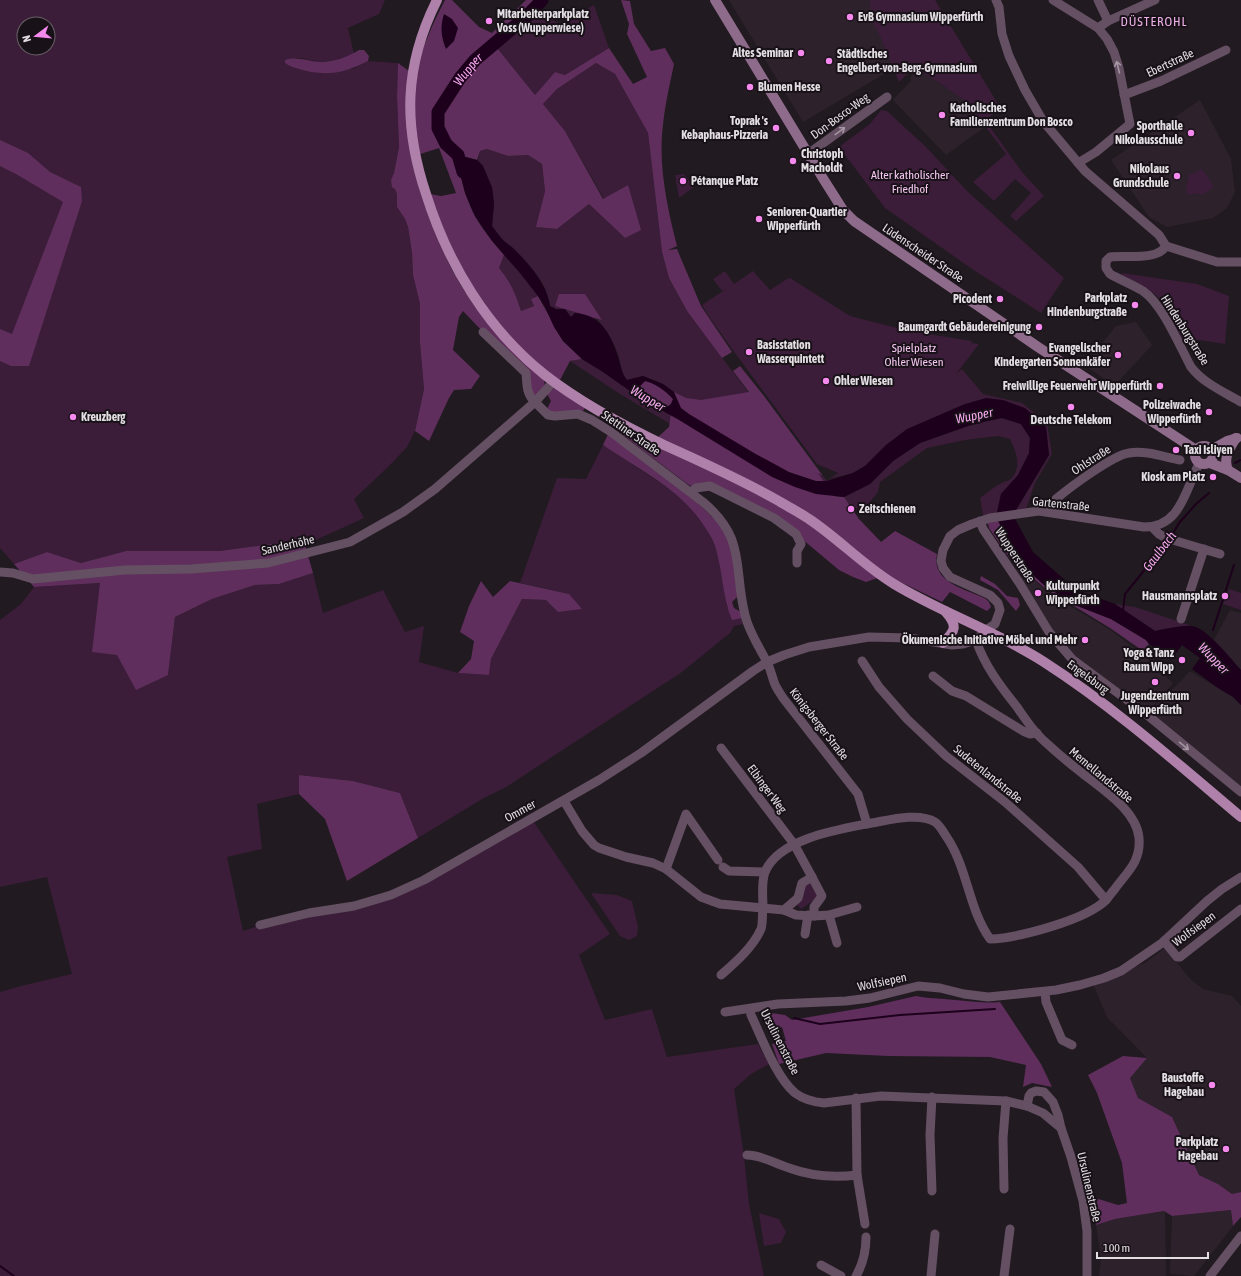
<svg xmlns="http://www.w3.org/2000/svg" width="1241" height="1276" font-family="'Asap Condensed',sans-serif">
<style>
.built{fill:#2d222c}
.green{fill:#3b1d39;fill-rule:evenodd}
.forest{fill:#5f2e5c}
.water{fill:#1d001c;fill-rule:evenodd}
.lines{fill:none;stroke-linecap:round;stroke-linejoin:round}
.stream{stroke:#1d001c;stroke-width:2}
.river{stroke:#1d001c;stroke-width:13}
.street{stroke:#654f63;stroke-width:9}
.secondary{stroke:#8e6a8b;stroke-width:10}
.primary{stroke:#ae80aa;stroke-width:10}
.oneway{stroke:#a496a2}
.poi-dot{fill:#f589ee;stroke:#181117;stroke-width:1.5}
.labels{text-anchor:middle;stroke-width:4;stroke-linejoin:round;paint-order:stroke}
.poi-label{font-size:12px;font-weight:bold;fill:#e2dee2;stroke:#181117;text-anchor:end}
.street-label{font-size:12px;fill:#e2dee2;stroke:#181117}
.park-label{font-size:12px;fill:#f6c8f2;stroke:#181117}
.neighbourhood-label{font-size:13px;letter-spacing:1px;fill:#eeb1e8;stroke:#181117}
.water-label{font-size:13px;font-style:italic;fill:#f7aaf0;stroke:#181117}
</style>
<rect width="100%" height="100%" fill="#211a20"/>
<g class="built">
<path d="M729 0H880L894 52 889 71 803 122Z"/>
<path d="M919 70 924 74 938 82 968 103 986 126 946 155 893 100 911 81V76Z"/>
<path d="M1200 100 1231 159 1235 192 1227 208 1213 218 1167 227 1149 217 1111 160Z"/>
<path d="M1136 322 1152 345 1114 386 1085 365 1116 326Z"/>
<path d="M1018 568 1045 589 1068 605 1109 629 1143 655 1173 683 1149 711 1179 683 1190 671 1233 697 1241 705V792L1073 658 1052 631 1016 570Z"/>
<path d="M1230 610 1241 613V670L1214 640Z"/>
<path d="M1165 948 1190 979 1203 989 1232 996 1241 1006V1192L1232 1194 1218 1184 1199 1175 1172 1117 1138 1098 1130 1078 1147 1058 1107 1017 1093 984 1145 963Z"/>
<path d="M1231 1210 1233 1226 1194 1276 1170 1274 1172 1216Z"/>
<path d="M1165 1211 1166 1276H1099L1101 1258 1096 1225 1115 1219Z"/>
</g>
<g class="green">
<path d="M0 0H385L379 14 348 28 354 54 335 60 320 62 300 58 285 60V63L289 66 295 67 353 69 368 61 398 63 397 96 399 147 394 173 391 180 397 194V207L405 219 408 227 412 253 413 275 420 304V343L424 389 415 431 407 447 388 467 354 499 364 518 305 545 279 543 220 551H126L81 563 47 552 14 564 0 548ZM24 24H48V48H24Z"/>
<path d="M870 0H935L1001 109 985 120 1022 172 1044 196 1016 221 1010 216 1031 193 1015 179 994 201 973 182 1006 154 968 103 938 82 924 74 915 66 899 82 880 36 871 20Z"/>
<path d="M594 5 609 48 565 75 555 72 535 95 494 44 531 12 562 24Z"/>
<path d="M596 63 615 74 648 133 662 252 669 278 687 311 800 461 824 477 827 481H816L754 453 663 384 643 376 627 380C621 373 621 364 618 354 613 341 606 330 597 319L571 317 550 306C548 284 529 264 514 249 511 246 507 244 504 241 500 237 496 231 492 226L494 203 483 166 478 160 480 151 487 149 508 156 528 155 542 164 545 191 537 227 557 229 589 204 625 238 628 185 604 199 565 131 543 104 557 89Z"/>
<path d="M881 110 887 111 926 147 968 192 1064 278 1041 313 975 271 885 208 839 147 870 124Z"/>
<path d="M1202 169 1214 187 1202 195 1199 193 1188 195 1186 189 1189 175Z"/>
<path d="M684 174 694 187 679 198 675 175Z"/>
<path d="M504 255 520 273 538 296 531 299 534 306 521 311C516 294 510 281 499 268Z"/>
<path d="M725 271 734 284 753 271 770 290 787 279 790 278 850 316 909 331 972 341 971 343 979 344 956 374 962 369 983 394 1022 403 1047 423 1052 454 1035 483 1025 512 1013 515 1049 455 1046 427 965 404 942 414 886 445 865 466 853 473 829 479 838 473 817 464 732 349 710 318 702 305 726 289 722 291 713 279Z"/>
<path d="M1122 273 1197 284 1229 296 1225 344 1200 340H1182C1177 328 1172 313 1164 303 1153 290 1136 283 1121 276Z"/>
<path d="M582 359 603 372 640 398 679 420 672 425 620 394 570 361Z"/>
<path d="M1001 418 1021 424 1030 438 1029 453 1018 475 1001 494 996 517 987 519 983 515 980 498C988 492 995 486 1004 482 1007 481 1010 480 1012 478 1022 465 1016 452 1010 439L998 436 965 440 927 448 880 482 878 492 866 507 851 509 844 497 870 484 893 461 920 443 968 426Z"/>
<path d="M603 445C650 479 705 499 720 562 724 576 724 592 727 607L742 618 743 624 734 626 730 633 682 672 506 787 482 799 418 838 400 793 353 781 299 775V794L257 804 262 849 227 857 243 931 270 922 391 895 531 818 610 934 579 955 605 1020 652 1009 667 1057 758 1044 769 1064 751 1074 734 1089 744 1156 749 1204 764 1276H0V992L21 986 72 974 47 877 0 887V620L21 604 34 587 101 583 117 655 168 675 175 617 212 599 255 585 279 584 313 573 323 613 383 590 405 632 424 626 419 662 458 673 489 675 491 659 522 599 546 600 558 612 569 594 520 583 557 478 586 479Z"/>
<path d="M1229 589 1241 593V610L1223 604Z"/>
<path d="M1115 604 1135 607 1192 626 1155 631Z"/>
<path d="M810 882 820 896 801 909 796 904 803 886Z"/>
<path d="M591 893 617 895 632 901 638 927 637 936 629 940 620 936Z"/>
<path d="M759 1213 779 1219 786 1232 781 1243 764 1246Z"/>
</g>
<g class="forest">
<path d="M445 0H452L479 27 492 33 526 0H542L527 16 494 44 535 95 555 72 565 75 609 48 633 84 647 77 627 34 629 24 621 0 630 1 634 24 651 51 665 48 674 64C670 84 665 104 663 125 658 165 667 207 677 246L668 250 677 249 701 306 732 352 722 358 687 311 669 278 662 252 648 133 615 74 596 63 557 89 543 104 565 131 603 199 628 185 641 230 625 238 589 204 557 229 536 227 545 191 542 164 528 155 508 156 487 149 480 151 477 160 458 155 456 158C461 173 463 189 469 203 476 223 491 239 504 255L499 268C510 281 516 294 521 311L534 306 531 299 538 296 563 341 582 359 570 361 560 380C547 371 535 362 524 351 479 307 451 253 430 194L441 196 456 193 439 148 411 157C425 217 450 279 490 326 507 345 525 363 544 380L545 386 536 396 533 397 529 389V373L483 332 463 311 459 317 453 350 480 376 471 389 454 390 449 398 429 441 415 431 424 389 420 343V304L413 275 412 253 408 227 405 219 397 207V194L395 189 392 187 391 180 394 173 399 147 397 96 398 63 409 71 416 73C422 47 433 23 445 0Z"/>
<path d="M359 50H364L369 56 368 61C344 74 323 77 296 68 292 67 289 66 285 63V60C297 56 308 61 320 62 333 62 348 57 359 50Z"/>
<path d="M0 140 28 153 50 172 81 187 82 201 29 366H11L0 361V329L12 334 63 202 16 174 0 166Z"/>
<path d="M559 294H585L602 320 555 306Z"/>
<path d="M740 366 764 396 823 476 818 473 834 496 844 497 859 519 881 542 895 531 937 554C931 583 966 589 986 599L989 602 991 607 987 611 950 592 942 602 886 575 866 582 853 577 839 570 796 534 774 518 695 485 691 486 686 483 615 429 655 445 659 436 669 427 673 400 671 404 667 407 644 392 640 386 645 381C655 383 666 391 673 399L674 392 686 398 701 400 749 392 733 371Z"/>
<path d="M555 387 585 407 584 410 580 412 550 413 547 409 551 401 547 394Z"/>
<path d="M608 434 694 499 720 525 733 550 738 596 732 602 734 608 741 612 742 618 732 620C722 597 723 570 715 546 712 537 705 527 700 520 674 485 637 469 603 445Z"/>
<path d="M996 517 1021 564 1044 585 1075 605 1111 619 1146 640 1149 644 1143 651 1110 628 1046 589 1021 568 1009 557 989 528 987 519Z"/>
<path d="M279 543 305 545 313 573 279 584 255 585 212 599 175 617 168 675 136 690 117 655 92 652 100 583 34 587 14 564 47 552 81 563 126 551H220Z"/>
<path d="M981 576 995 584 1007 596 1018 598 1020 605 1016 611 998 590 980 580Z"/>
<path d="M481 581 493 597 510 581 569 594 582 609 558 612 546 600 522 599 491 659 489 675 458 673 471 659 474 641 460 632 469 606Z"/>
<path d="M299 775 353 781 400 793 418 838 347 881 325 819 299 794Z"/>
<path d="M916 996C926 998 934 998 944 999 963 1000 980 1004 1000 1002L1041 1064 1052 1087 1032 1083 1023 1087 1026 1065 990 1057 888 1056 826 1053 779 1064 772 1044 786 1041 782 1027 770 1031 764 1012 785 1015 792 1020 868 1007Z"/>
<path d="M1123 1056 1147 1058 1130 1078 1138 1098 1172 1117 1199 1175 1218 1184 1232 1194 1241 1192V1217L1233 1226 1231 1210 1172 1216 1164 1211 1115 1219 1096 1225 1092 1197 1118 1205 1127 1203 1122 1163 1097 1093 1088 1075Z"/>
</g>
<g class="water">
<path d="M444 14 452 19 458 28 454 41 446 49C441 37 440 27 444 14Z"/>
<path d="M458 155 477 160 483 166 492 187 494 203 492 226C496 231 500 237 504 241 507 244 511 246 514 249 529 264 547 284 550 306L556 309H565L571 317 575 313C601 315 611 334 618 357 621 365 621 373 627 380L643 376 663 384 674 392 681 408 689 414 754 453 789 472 816 481H827L853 473 865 466 886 445 907 429 965 404 986 398 1003 400 1025 408 1046 427 1049 455 1013 515 1033 552 1066 581 1085 593 1115 604 1155 631C1164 629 1184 625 1192 626 1207 628 1231 659 1241 670V705L1233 697 1218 688 1192 669 1200 658 1182 645 1171 660 1149 644 1146 640 1111 619 1075 605 1044 585 1021 564 996 517 1001 494 1018 475 1029 453 1030 438 1021 424 1002 418 987 421 968 426 920 443 893 461 870 484 844 497 816 494 795 487 772 477 679 420 640 398 603 372 582 359 563 341 554 327 545 307 538 296 520 273 492 241 475 216 465 193 456 158ZM645 381C655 383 666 391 673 399L671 404 667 407 644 392 640 386Z"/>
</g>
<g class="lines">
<g class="stream">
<path d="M1235 463 1241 460"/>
<path d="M1171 537 1179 523 1196 504 1209 493"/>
<path d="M1123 611 1125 594 1168 541"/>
<path d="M1213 630 1234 565"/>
<path d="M794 1018 820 1024 900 1015 995 1009"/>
<path d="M0 1266 14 1276"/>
</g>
<path class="river" id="s1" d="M463 172 458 155 446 144 438 128V112L460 78 475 60 527 16 542 0"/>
<g class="street">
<path d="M996 0 999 7 1002 34 1009 56 1025 90 1043 121 1085 171 1159 235 1166 246"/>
<path d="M1053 0 1098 28 1107 39 1114 52 1119 68 1130 124 1096 152 1078 163"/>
<path d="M1098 0 1108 21"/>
<path d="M1098 28 1108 21 1155 0"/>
<path d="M1124 95 1161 81 1226 50"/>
<path d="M808 154 887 97"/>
<path d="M1166 246C1157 261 1126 255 1110 257L1106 261V268L1110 274C1121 280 1133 285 1143 291 1163 305 1179 345 1191 367 1203 383 1224 392 1241 402"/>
<path d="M1166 246 1217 262H1241"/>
<path d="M554 381 535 402 548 415 555 416 578 414 592 420 611 432 703 502C747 539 733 567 745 615 749 632 759 647 767 662 770 668 772 676 774 682 776 688 780 693 783 698L858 794 867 824"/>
<path d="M691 492 696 488 710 486 774 518 796 534 801 544 797 551V563"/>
<path d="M1054 513 1056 499C1069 488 1113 455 1129 453 1145 450 1164 457 1180 460"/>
<path d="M980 521 983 529 1020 584 1049 632 1072 659 1146 714 1241 792"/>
<path d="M1152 527 1159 534 1166 538 1220 554"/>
<path d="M0 572 13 573 33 579 125 570 191 569 268 563 350 542 403 512 435 489 535 402C526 394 527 384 526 373L483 332"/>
<path d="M1181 619 1204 549"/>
<path d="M862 661 879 687 907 719 946 756 1005 802 1078 867 1106 900"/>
<path d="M933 676 952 691 966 696 1023 731 1030 734 1037 733"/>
<path d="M564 801 582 831 594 845 599 848 626 857 653 863 666 869 701 897 720 904 784 910 798 898 802 883 812 877 794 844 721 748"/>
<path d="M723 867 729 871 765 872"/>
<path d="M666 869 686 814 718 860"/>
<path d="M812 877 822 896 814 907V916"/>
<path d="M784 910 796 915 814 916 829 915 857 907"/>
<path d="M829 915 837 943"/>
<path d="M260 925 309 913 354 906 391 895 424 880 599 780 641 753 753 671 767 662 784 655 809 647 869 637 909 638 952 645 963 644 976 640 986 630 995 624 1000 610 998 603 990 595 950 577 943 568 941 561 943 550 950 536 958 530 972 524 990 518 1039 511 1144 527C1181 527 1185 490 1199 464"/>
<path d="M805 934 808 915"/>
<path d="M1164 941 1177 957H1180L1241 909"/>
<path d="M721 975C736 962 753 947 761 929 763 924 762 914 763 908 763 896 761 883 765 872 779 838 841 829 872 823 889 820 919 812 935 822 940 825 943 832 946 836 968 868 968 908 990 939 1018 938 1086 920 1106 900 1109 897 1111 893 1114 890 1127 872 1141 862 1139 838 1137 811 1102 789 1082 773 1069 763 1056 752 1043 740 1033 731 1025 719 1017 707 1001 687 984 665 976 640"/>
<path d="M1045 992 1046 1002 1062 1040 1072 1045"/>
<path d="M750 1009 751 1015C762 1038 776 1077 795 1093 803 1099 814 1102 824 1103L881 1096 1006 1101 1027 1106 1043 1113 1061 1128"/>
<path d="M725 1012 778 1004 846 1001 870 998 918 986 940 988 964 994 988 997 1056 990 1080 985 1104 978 1121 971 1162 943 1207 901 1222 889 1241 877"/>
<path d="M932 1097 930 1135 932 1191"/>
<path d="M1027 1106 1029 1096 1031 1093 1036 1091 1044 1092 1053 1102 1058 1115 1061 1128 1071 1157 1083 1201 1087 1231V1276"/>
<path d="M747 1155C762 1155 775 1164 789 1168 811 1176 833 1178 857 1175L856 1098"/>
<path d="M857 1175 865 1224"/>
<path d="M1004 1189 1003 1138 1006 1101"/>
<path d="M821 1265 841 1276"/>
<path d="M856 1276C863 1264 866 1251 866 1237"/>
<path d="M931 1276 935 1234"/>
<path d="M1004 1276 1010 1229"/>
<path d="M1210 1276 1241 1236"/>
</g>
<g class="secondary">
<path d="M715 0 824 180 843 210 854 221 1038 347 1196 450"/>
<circle cx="1204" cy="455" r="9"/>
<path d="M1211 450 1227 441 1237 438"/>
<path d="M1210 463 1228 470 1241 478"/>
<path d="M1228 470C1223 458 1229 449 1236 438"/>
</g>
<g class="primary">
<path d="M437 0C404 66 403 125 426 194 448 264 487 329 545 375 581 403 622 425 664 445 702 462 740 479 777 500 787 506 799 512 809 519 839 539 863 565 894 584 942 613 996 631 1044 662 1114 707 1177 763 1241 817"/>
<path d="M943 643C956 630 958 626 945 611"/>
</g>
</g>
<defs><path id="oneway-shaft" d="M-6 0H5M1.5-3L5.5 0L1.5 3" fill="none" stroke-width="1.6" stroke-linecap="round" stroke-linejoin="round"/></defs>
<g class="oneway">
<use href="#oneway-shaft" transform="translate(1118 67) rotate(-104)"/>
<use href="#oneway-shaft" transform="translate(840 131) rotate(-36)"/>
<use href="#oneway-shaft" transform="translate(1184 746) rotate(39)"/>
</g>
<g class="poi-dot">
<circle cx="850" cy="17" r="4"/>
<circle cx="489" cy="21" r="4"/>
<circle cx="801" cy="53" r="4"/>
<circle cx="829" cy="61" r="4"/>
<circle cx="750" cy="87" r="4"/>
<circle cx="942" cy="115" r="4"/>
<circle cx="776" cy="128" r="4"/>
<circle cx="1191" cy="133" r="4"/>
<circle cx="793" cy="161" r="4"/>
<circle cx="1177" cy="176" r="4"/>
<circle cx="683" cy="181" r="4"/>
<circle cx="759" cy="219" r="4"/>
<circle cx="1000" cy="299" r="4"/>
<circle cx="1135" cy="305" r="4"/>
<circle cx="1039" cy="327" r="4"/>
<circle cx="749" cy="352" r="4"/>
<circle cx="1118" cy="355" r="4"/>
<circle cx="826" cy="381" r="4"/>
<circle cx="1160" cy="386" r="4"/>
<circle cx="1071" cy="407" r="4"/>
<circle cx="1209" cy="412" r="4"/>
<circle cx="73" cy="417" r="4"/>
<circle cx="1176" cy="450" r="4"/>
<circle cx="1213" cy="477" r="4"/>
<circle cx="851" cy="509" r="4"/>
<circle cx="1038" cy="593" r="4"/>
<circle cx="1225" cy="596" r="4"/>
<circle cx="1085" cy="640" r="4"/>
<circle cx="1182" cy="660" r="4"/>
<circle cx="1155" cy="682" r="4"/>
<circle cx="1212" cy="1085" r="4"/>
<circle cx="1226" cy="1149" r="4"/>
</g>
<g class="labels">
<g class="poi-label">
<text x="497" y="18" text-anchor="start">Mitarbeiterparkplatz<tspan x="497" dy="14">Voss (Wupperwiese)</tspan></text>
<text x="858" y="21" text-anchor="start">EvB Gymnasium Wipperfürth</text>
<text x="793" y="57">Altes Seminar</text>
<text x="837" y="58" text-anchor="start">Städtisches<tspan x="837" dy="14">Engelbert-von-Berg-Gymnasium</tspan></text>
<text x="758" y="91" text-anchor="start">Blumen Hesse</text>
<text x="950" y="112" text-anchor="start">Katholisches<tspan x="950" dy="14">Familienzentrum Don Bosco</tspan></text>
<text x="768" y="125">Toprak 's<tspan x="768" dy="14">Kebaphaus-Pizzeria</tspan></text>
<text x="1183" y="130">Sporthalle<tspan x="1183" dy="14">Nikolausschule</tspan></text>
<text x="801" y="158" text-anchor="start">Christoph<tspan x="801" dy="14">Macholdt</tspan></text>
<text x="1169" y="173">Nikolaus<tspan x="1169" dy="14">Grundschule</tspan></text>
<text x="691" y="185" text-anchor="start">Pétanque Platz</text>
<text x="767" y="216" text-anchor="start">Senioren-Quartier<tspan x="767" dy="14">Wipperfürth</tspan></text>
<text x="1127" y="302">Parkplatz<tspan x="1127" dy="14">Hindenburgstraße</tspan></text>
<text x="992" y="303">Picodent</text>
<text x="1031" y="331">Baumgardt Gebäudereinigung</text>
<text x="757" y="349" text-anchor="start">Basisstation<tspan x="757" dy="14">Wasserquintett</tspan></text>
<text x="1110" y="352">Evangelischer<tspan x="1110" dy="14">Kindergarten Sonnenkäfer</tspan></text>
<text x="834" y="385" text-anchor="start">Ohler Wiesen</text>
<text x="1152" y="390">Freiwillige Feuerwehr Wipperfürth</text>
<text x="1201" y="409">Polizeiwache<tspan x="1201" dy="14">Wipperfürth</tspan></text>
<text x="81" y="421" text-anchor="start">Kreuzberg</text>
<text x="1071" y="424" text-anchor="middle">Deutsche Telekom</text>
<text x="1184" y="454" text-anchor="start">Taxi Isliyen</text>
<text x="1205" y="481">Kiosk am Platz</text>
<text x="859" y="513" text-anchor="start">Zeitschienen</text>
<text x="1046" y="590" text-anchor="start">Kulturpunkt<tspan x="1046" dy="14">Wipperfürth</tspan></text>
<text x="1217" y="600">Hausmannsplatz</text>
<text x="1077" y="644">Ökumenische Initiative Möbel und Mehr</text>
<text x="1174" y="657">Yoga &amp; Tanz<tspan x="1174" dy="14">Raum Wipp</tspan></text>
<text x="1155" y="700" text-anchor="middle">Jugendzentrum<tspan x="1155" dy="14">Wipperfürth</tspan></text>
<text x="1204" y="1082">Baustoffe<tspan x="1204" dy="14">Hagebau</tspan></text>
<text x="1218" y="1146">Parkplatz<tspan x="1218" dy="14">Hagebau</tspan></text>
</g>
<g class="street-label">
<text transform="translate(1170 63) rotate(-25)" y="4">Ebertstraße</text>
<text transform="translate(840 116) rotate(-36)" y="4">Don-Bosco-Weg</text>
<text transform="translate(923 253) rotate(34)" y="4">Lüdenscheider Straße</text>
<text transform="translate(1185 330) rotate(58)" y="4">Hindenburgstraße</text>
<text transform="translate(631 433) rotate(35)" y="4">Stettiner Straße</text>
<text transform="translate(1091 460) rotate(-33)" y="4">Ohlstraße</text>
<text transform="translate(1061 504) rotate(6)" y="4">Gartenstraße</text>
<text transform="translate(288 545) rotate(-13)" y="4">Sanderhöhe</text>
<text transform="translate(1015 555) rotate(57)" y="4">Wupperstraße</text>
<text transform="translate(1088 677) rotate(36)" y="4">Engelsburg</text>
<text transform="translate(819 724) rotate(52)" y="4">Königsberger Straße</text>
<text transform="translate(988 774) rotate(39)" y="4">Sudetenlandstraße</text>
<text transform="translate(1101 775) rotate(40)" y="4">Memellandstraße</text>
<text transform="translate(767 789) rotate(53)" y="4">Elbinger Weg</text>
<text transform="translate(520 811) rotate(-29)" y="4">Ommer</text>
<text transform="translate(1194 929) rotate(-36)" y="4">Wolfsiepen</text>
<text transform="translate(882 982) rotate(-12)" y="4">Wolfsiepen</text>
<text transform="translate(780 1042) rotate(63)" y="4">Ursulinenstraße</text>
<text transform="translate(1089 1187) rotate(77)" y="4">Ursulinenstraße</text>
</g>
<g class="park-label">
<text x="910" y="179">Alter katholischer<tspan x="910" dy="14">Friedhof</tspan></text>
<text x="914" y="352">Spielplatz<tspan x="914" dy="14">Ohler Wiesen</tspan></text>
</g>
<g class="neighbourhood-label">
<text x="1154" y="26">DÜSTEROHL</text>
</g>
<g class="water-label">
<text dy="5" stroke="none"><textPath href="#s1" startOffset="120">Wupper</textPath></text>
<text transform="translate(648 398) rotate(31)" y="5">Wupper</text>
<text transform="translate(974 415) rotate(-11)" y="5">Wupper</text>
<text transform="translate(1159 551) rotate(-53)" y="5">Gaulbach</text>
<text transform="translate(1214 658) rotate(46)" y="5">Wupper</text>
</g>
</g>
<g transform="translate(36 36) rotate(254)"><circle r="19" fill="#181117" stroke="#696368"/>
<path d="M0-3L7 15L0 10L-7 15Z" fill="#f589ee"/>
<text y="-6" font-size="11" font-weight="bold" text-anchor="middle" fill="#e2dee2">N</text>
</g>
<path d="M1097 1252v6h111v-6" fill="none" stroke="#e2dee2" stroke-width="2"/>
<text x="1103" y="1252" font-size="12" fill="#e2dee2" stroke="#181117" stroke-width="3" paint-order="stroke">100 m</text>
</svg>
